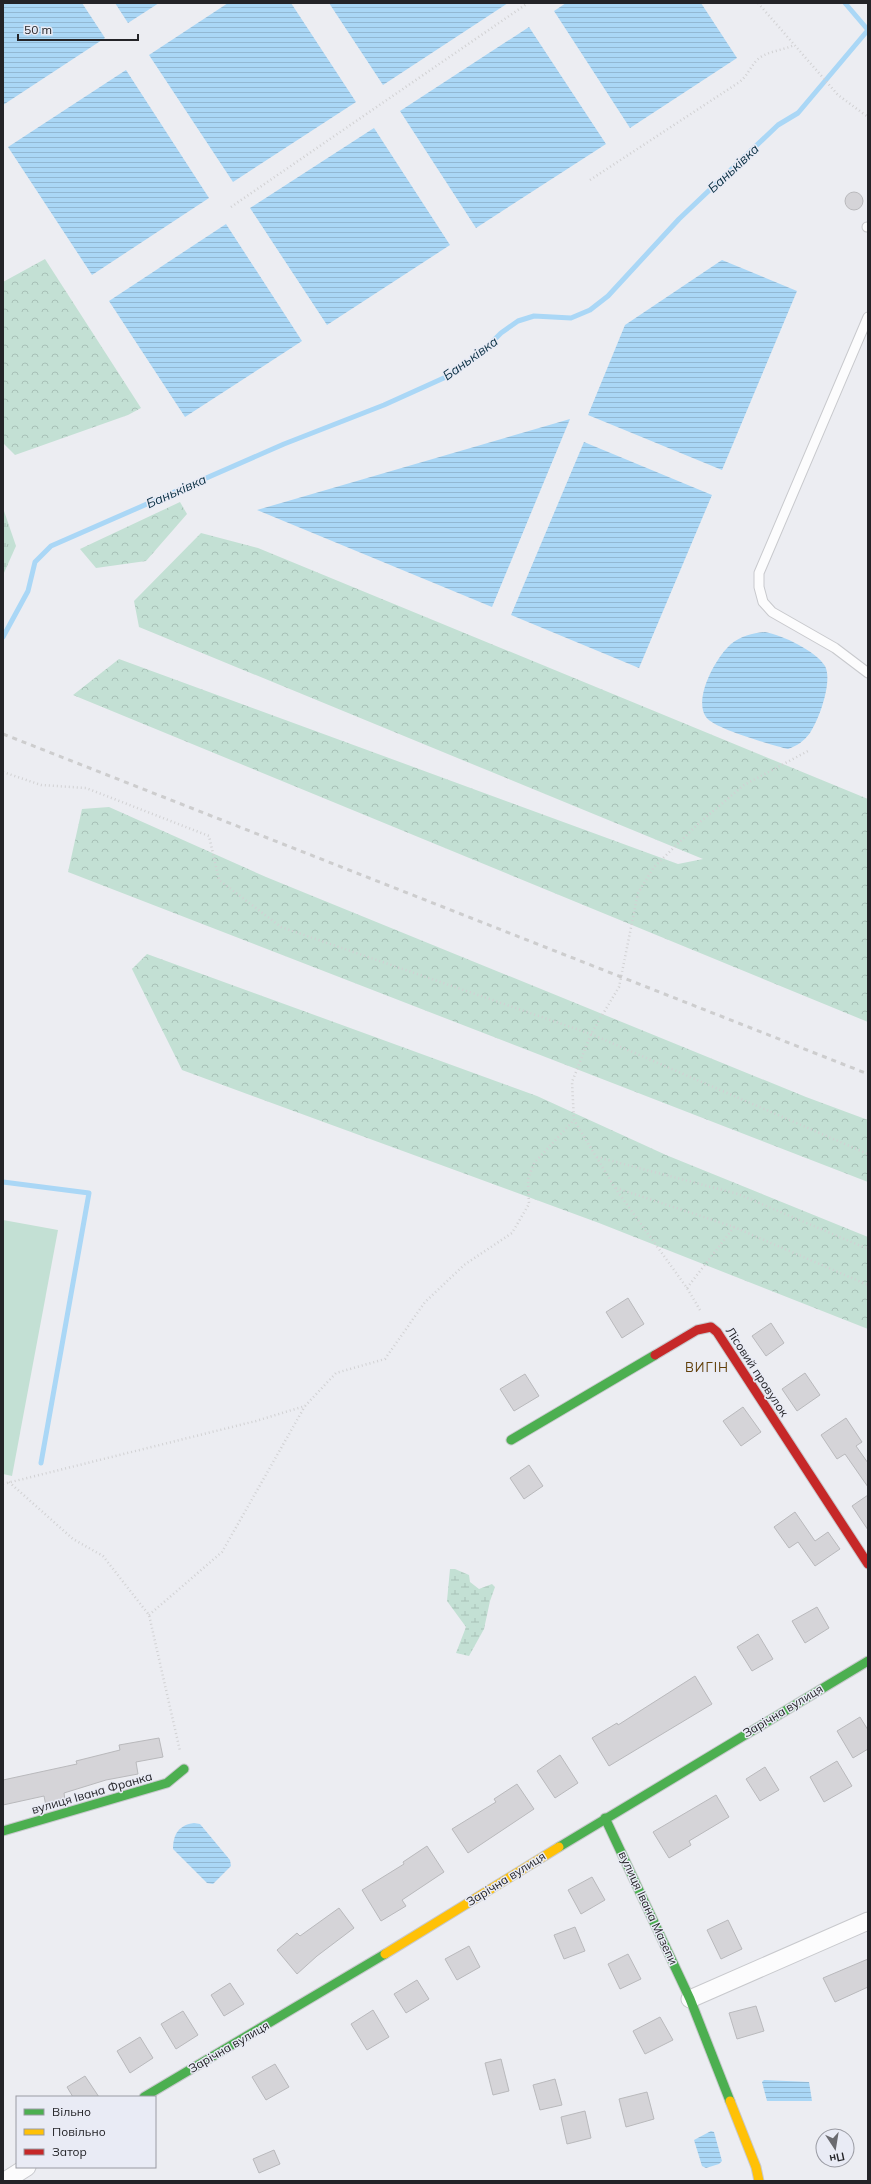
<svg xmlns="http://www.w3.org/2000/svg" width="871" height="2184" font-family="Mulish,sans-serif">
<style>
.grass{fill:url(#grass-tufts)}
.forest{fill:url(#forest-crowns)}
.wetland{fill:url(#wetland-marsh)}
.pitch{fill:#c3e0d4}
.water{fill:url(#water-rules)}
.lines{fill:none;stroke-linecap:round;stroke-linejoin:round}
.stream{stroke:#aad7f6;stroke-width:5}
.building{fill:#d5d4d8;stroke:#b9b9bc}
.lane-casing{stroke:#c8c9cd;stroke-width:11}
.street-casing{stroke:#c8c9cd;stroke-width:19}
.fast-casing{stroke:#c8c9cd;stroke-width:11}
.slow-casing{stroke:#c8c9cd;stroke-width:11}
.jam-casing{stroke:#c8c9cd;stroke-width:11}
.path{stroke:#d1d1d3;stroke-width:2.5;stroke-dasharray:1 3;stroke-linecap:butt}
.lane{stroke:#fcfcfd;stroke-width:9}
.street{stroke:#fcfcfd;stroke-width:17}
.fast{stroke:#4caf50;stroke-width:9}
.slow{stroke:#ffc107;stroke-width:9}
.jam{stroke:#c62828;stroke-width:9}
.rail{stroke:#cdcdce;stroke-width:3;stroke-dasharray:5 5;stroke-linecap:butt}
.labels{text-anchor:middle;stroke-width:3;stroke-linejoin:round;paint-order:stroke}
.street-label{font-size:12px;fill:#242428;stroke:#e9ebf5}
.water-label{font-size:13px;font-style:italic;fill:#082e42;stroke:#e9ebf5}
.neighbourhood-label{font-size:13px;letter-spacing:1px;fill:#613f08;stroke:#e9ebf5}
</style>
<defs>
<pattern id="grass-tufts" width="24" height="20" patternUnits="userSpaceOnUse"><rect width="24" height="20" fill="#c3e0d4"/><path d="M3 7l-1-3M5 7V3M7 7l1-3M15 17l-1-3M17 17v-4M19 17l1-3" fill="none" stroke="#a7c0b6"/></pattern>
<pattern id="forest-crowns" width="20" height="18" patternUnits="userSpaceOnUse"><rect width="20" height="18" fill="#c3e0d4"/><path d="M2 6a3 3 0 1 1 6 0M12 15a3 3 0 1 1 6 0" fill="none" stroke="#a7c0b6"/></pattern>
<pattern id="wetland-marsh" width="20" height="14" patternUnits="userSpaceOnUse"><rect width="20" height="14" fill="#c3e0d4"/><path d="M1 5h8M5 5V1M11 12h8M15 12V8" fill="none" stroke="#a7c0b6"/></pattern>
<pattern id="water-rules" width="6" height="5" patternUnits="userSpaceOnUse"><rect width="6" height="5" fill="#aad7f6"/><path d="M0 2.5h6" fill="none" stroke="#92b8d3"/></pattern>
</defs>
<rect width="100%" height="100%" fill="#ecedf2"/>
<path class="grass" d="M3 508 16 546 3 575Z"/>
<g class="forest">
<path d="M45 259 141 408 128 415 15 455 3 443V282Z"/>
<path d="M180 502 187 514 146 561 96 568 80 549Z"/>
<path d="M201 533 258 548 868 799V1022L73 695 119 659 678 864 703 859 139 627 134 601Z"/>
<path d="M109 807 266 877 806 1097 868 1120V1182L68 872 82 809Z"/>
<path d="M147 954 537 1096 666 1155 868 1237V1329L599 1223 182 1070 132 969Z"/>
</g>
<path class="wetland" d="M450 1569H455L469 1575 470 1582 479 1589 492 1584 495 1587 490 1601 484 1629 469 1656 456 1653 466 1627 447 1601Z"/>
<path class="pitch" d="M3 1220 58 1230 12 1476 3 1474Z"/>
<g class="water">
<path d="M3 3H82L105 38 3 105Z"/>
<path d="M115 3H159L128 23Z"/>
<path d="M228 3H291L356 102 233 182 149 55Z"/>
<path d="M329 3H508L383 85Z"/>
<path d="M566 3H701L737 58 630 128 554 11Z"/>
<path d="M529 27 606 144 476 228 400 111Z"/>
<path d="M126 70 209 198 92 275 8 147Z"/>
<path d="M374 128 450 245 327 325 250 208Z"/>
<path d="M226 224 302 341 185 417 109 301Z"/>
<path d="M722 260 797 291 722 470 588 415 625 325Z"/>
<path d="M570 419 492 607 257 510Z"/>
<path d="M584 442 712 495 639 668 511 615Z"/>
<path d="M765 632C782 635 816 651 825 666 833 681 819 720 810 733 804 741 797 746 788 749 773 745 714 729 706 717 693 699 716 657 731 644 741 636 753 633 765 632Z"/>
<path d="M194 1823 200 1824 230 1860 231 1866 213 1884 207 1883 173 1849C173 1834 179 1825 194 1823Z"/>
<path d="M764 2080 809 2082 812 2101H767L762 2082Z"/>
<path d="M711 2131 714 2132 722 2161 719 2164 706 2168 702 2166 694 2140Z"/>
</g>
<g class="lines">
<g class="stream">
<path d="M845 3 868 30"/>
<path d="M3 637 28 591 35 562 51 546 284 444 384 405 446 377 479 355 501 333 518 321 534 316 571 318 590 310 608 296 679 219 778 125 798 113 868 30"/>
<path d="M3 1182 89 1193 41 1463"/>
</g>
</g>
<g class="building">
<circle cx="854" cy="201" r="9"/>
<path d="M628 1298 644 1324 622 1338 606 1312Z"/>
<path d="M771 1323 784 1343 766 1356 752 1336Z"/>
<path d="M805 1373 820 1395 797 1411 782 1389Z"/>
<path d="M525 1374 539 1396 514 1411 500 1389Z"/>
<path d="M743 1407 761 1432 741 1446 723 1421Z"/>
<path d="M846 1418 862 1442 856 1446 868 1463V1487L845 1454 837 1459 821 1435Z"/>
<path d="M529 1465 543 1486 524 1499 510 1478Z"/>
<path d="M868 1495V1530L852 1506Z"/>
<path d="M795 1512 815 1541 828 1532 840 1549 815 1566 798 1542 789 1548 774 1527Z"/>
<path d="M817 1607 829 1628 805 1643 792 1621Z"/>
<path d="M758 1634 773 1659 752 1671 737 1647Z"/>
<path d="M695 1676 712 1704 609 1766 592 1738 617 1723 618 1725Z"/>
<path d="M860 1717 868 1730V1749L853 1758 837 1731Z"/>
<path d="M159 1738 163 1757 136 1762 138 1774 106 1780 64 1793 65 1800 46 1806 44 1796 3 1805V1780L77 1764 76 1761 120 1750 119 1745Z"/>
<path d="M560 1755 578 1783 555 1798 537 1771Z"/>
<path d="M837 1761 852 1786 824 1802 810 1777Z"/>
<path d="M765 1767 779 1790 760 1801 746 1779Z"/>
<path d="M517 1784 534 1809 468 1853 452 1829 496 1802 494 1799Z"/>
<path d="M716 1795 729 1817 689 1841 691 1845 669 1858 653 1832Z"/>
<path d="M427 1846 444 1872 402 1900 406 1906 381 1921 362 1890 404 1864 403 1862Z"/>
<path d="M592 1877 605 1900 581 1914 568 1890Z"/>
<path d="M339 1908 354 1928 317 1956 297 1974 277 1950 297 1933 300 1936Z"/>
<path d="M728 1920 742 1949 721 1959 707 1930Z"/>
<path d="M575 1927 585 1951 564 1959 554 1935Z"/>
<path d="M469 1946 480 1967 457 1980 445 1959Z"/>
<path d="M628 1954 641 1979 620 1989 608 1964Z"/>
<path d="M868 1959V1987L835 2002 823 1978Z"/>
<path d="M417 1980 429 1999 406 2013 394 1994Z"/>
<path d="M230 1983 244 2004 224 2016 211 1995Z"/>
<path d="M756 2006 764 2031 737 2039 729 2013Z"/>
<path d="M373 2010 389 2037 367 2050 351 2024Z"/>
<path d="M183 2011 198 2035 176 2049 161 2024Z"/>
<path d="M660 2017 673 2040 645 2054 633 2031Z"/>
<path d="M140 2037 153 2058 130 2073 117 2051Z"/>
<path d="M501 2059 509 2091 493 2095 485 2063Z"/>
<path d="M275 2064 289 2087 266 2100 252 2077Z"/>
<path d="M85 2076 99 2097H73L67 2087Z"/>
<path d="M555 2079 562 2105 540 2110 533 2085Z"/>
<path d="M647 2092 654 2119 626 2127 619 2099Z"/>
<path d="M585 2111 591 2138 567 2144 561 2117Z"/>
<path d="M274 2150 280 2164 259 2173 253 2159Z"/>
</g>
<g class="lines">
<g class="lane-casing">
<g id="lane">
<path d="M867 227H868"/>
<path d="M868 317 759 573V587L763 602 772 612 835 648 868 673"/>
</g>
</g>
<g class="street-casing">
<g id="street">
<path d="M690 1999 868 1921"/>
<path d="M5 2181 27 2167"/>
</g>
</g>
<g class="fast-casing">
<g id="fast">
<path d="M511 1440 655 1355"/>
<path d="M605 1818 690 1999 730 2101"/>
<path d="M3 1831 167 1783 184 1769"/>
<path d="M559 1847 868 1661"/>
<path d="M144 2097 385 1954"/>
</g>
</g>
<g class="slow-casing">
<g id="slow">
<path d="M385 1954 559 1847"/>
<path d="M730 2101 756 2167 759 2181"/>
</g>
</g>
<g class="jam-casing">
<path id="jam" d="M655 1355 697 1330 711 1327 717 1332 868 1564"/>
</g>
<g class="path">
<path d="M758 3 838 95 868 117"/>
<path d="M590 180 738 83C747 77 749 69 756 61 765 51 782 51 794 45"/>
<path d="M231 207 528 3"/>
<path d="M3 772 41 785 86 788 209 836 219 880 281 927 591 1034 868 1154"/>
<path d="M597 1157 738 1194 868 1249"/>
<path d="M616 1188 734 1227 868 1285"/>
<path d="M687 1288 734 1227"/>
<path d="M700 1310 687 1288 615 1188 574 1120 572 1082 591 1034 619 987 638 893 654 867 699 823 744 785 808 751"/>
<path d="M9 1482 73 1539 103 1556 149 1615 180 1751"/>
<path d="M3 1484 256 1421 305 1406 336 1373 385 1359 425 1302 464 1265 512 1233 529 1204 528 1179 534 1163 574 1120"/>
<path d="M149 1615 222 1552 305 1406"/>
</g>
<use href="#lane" class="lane"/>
<use href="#street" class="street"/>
<use href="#fast" class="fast"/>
<use href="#slow" class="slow"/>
<use href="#jam" class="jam"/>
<path class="rail" d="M3 734 868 1074"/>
</g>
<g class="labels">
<g class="street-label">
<text transform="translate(757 1372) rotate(57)" y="4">Лісовий провулок</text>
<text transform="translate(783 1711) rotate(-31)" y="4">Зарічна вулиця</text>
<text transform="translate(92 1793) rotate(-16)" y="4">вулиця Івана Франка</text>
<text transform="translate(506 1879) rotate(-32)" y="4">Зарічна вулиця</text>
<text transform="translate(648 1908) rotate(65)" y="4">вулиця Івана Мазепи</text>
<text transform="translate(229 2047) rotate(-30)" y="4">Зарічна вулиця</text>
</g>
<g class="water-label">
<text transform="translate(733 168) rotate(-43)" y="5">Баньківка</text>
<text transform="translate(470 358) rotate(-36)" y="5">Баньківка</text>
<text transform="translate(176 491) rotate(-24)" y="5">Баньківка</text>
</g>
<g class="neighbourhood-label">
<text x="707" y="1372">ВИГІН</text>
</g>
</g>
<rect width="871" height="2184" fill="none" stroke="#242428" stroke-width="8"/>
<rect x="16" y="2096" width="140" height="72" fill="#e9ebf5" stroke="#9a9ba3"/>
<rect x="24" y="2109" width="20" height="6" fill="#4caf50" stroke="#9a9ba3"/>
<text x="52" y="2116" font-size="12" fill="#242428">Вільно</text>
<rect x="24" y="2129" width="20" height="6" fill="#ffc107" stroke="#9a9ba3"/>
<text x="52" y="2136" font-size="12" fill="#242428">Повільно</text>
<rect x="24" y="2149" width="20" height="6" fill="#c62828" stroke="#9a9ba3"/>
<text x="52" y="2156" font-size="12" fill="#242428">Затор</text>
<g transform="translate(835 2148) rotate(168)"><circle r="19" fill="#e9ebf5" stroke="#9a9ba3"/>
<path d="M0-3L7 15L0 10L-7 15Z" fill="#6a6a6f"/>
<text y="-6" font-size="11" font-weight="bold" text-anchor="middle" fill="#242428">Пн</text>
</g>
<path d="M18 34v6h120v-6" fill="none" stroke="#242428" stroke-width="2"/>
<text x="24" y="34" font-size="12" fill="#242428" stroke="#e9ebf5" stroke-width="3" paint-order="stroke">50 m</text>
</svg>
